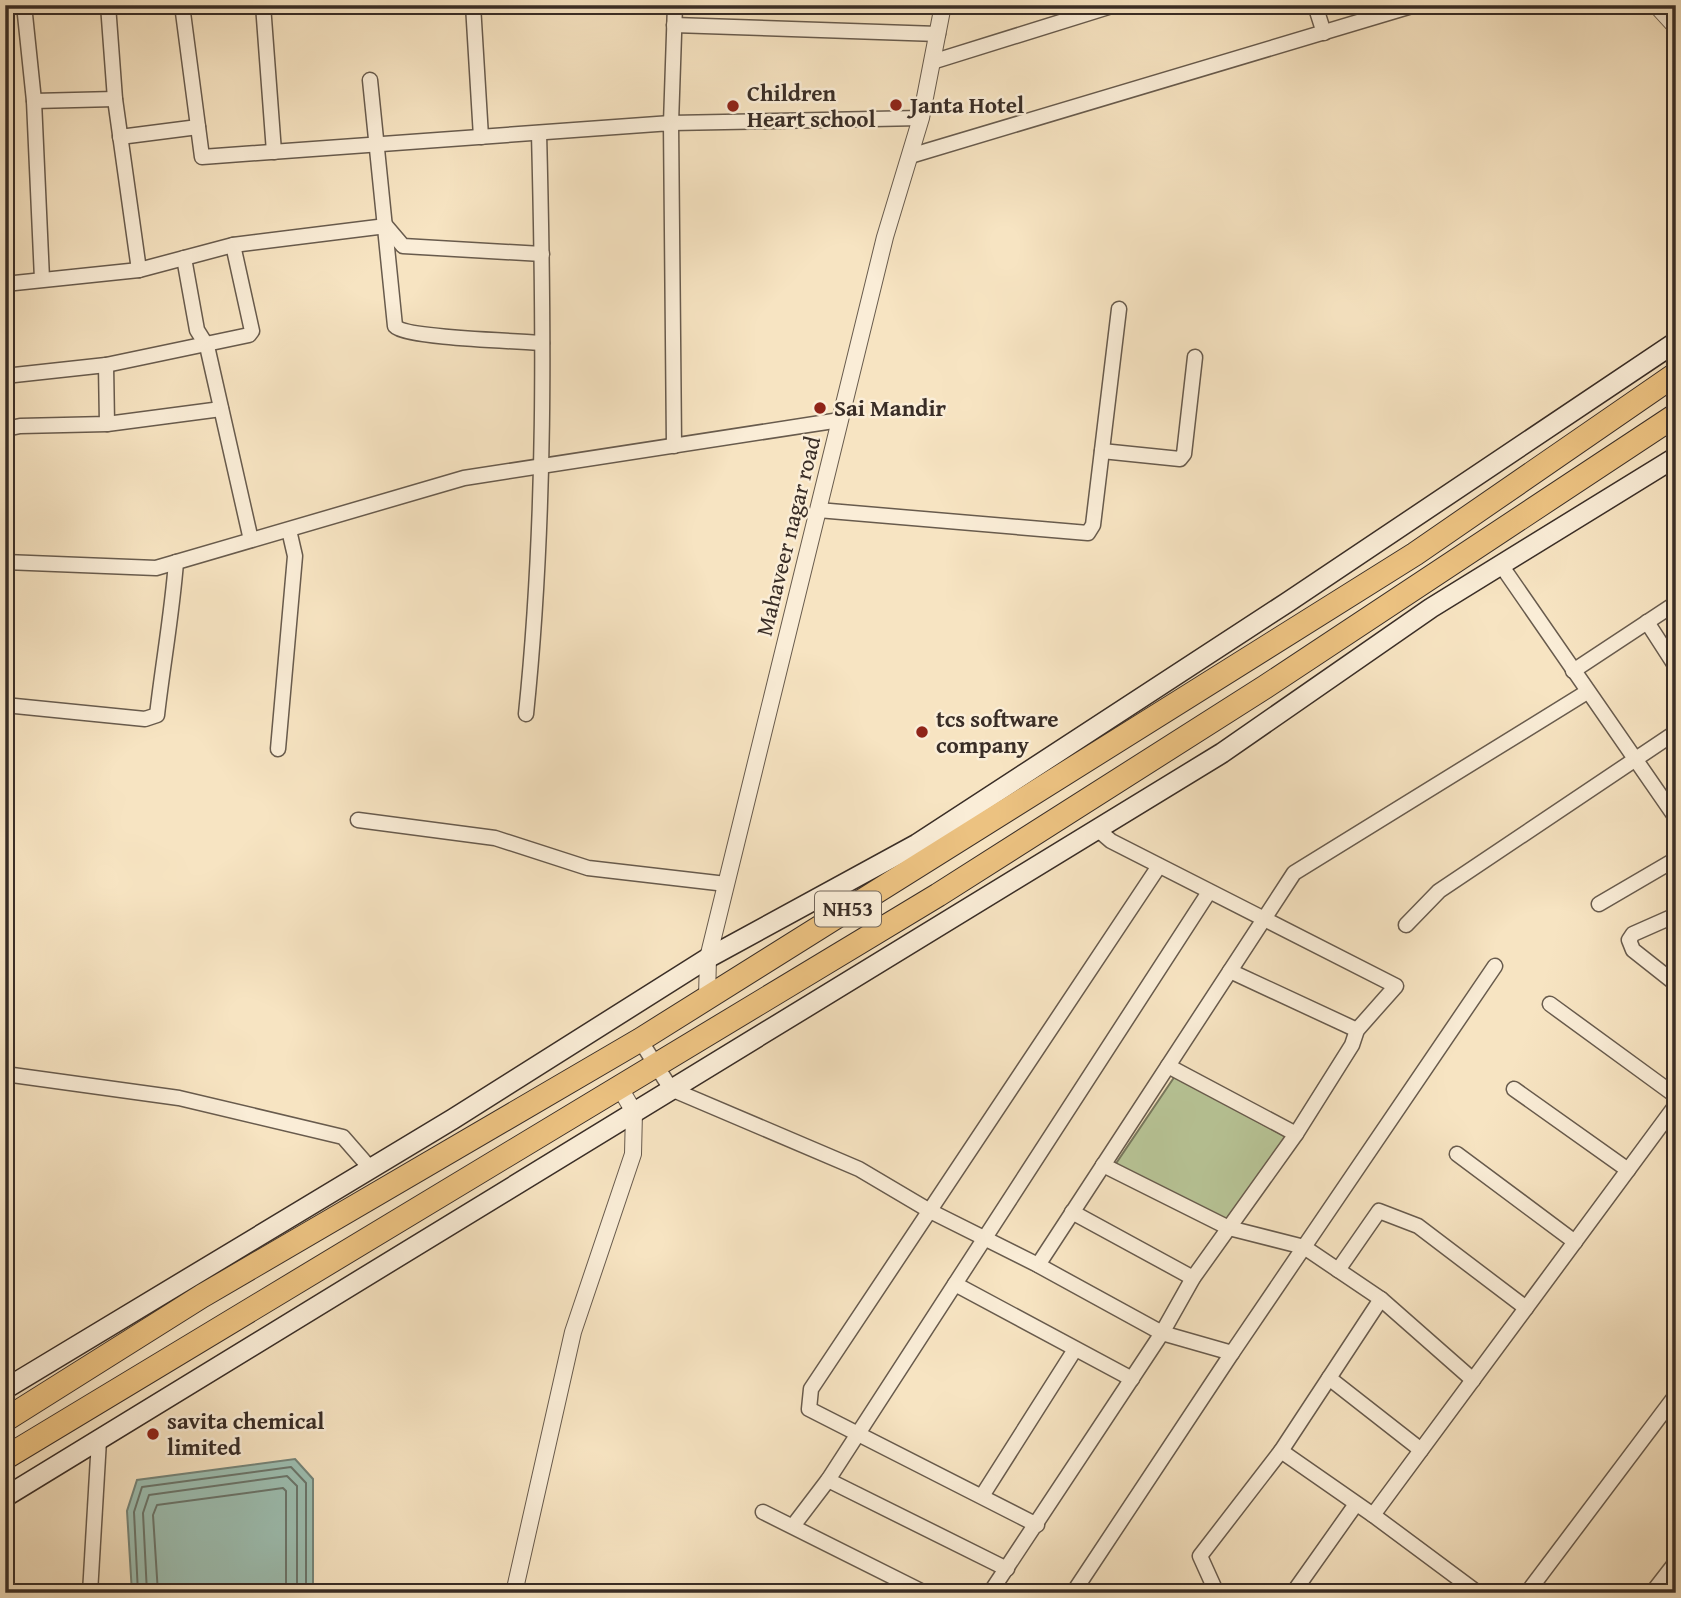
<svg xmlns="http://www.w3.org/2000/svg" width="1681" height="1598" font-family="'Gentium Book Plus',serif">
<style>
.green{fill:#b8c597;stroke:#78795e;stroke-width:2}
.water{fill:#9dbfb2;stroke:#75857a;stroke-width:2}
.lines{fill:none;stroke-linecap:round;stroke-linejoin:round}
.shore{stroke:#6b766c;stroke-width:2}
.minor-casing{stroke:#685b4d;stroke-width:17}
.tertiary-casing{stroke:#685b4d;stroke-width:18}
.secondary-casing{stroke:#392d26;stroke-width:22}
.trunk-casing{stroke:#392d26;stroke-width:25}
.minor{stroke:#faedd7;stroke-width:14}
.tertiary{stroke:#faedd7;stroke-width:16}
.secondary{stroke:#faedd7;stroke-width:19}
.trunk{stroke:#ecc281;stroke-width:23}
.poi-dot{fill:#8f2418;stroke:#faedd7;stroke-width:2.5}
.labels{text-anchor:middle;stroke-width:5;stroke-linejoin:round;paint-order:stroke}
.shield{fill:#faedd7;stroke:#73675b;stroke-width:2}
.shield-label{font-size:21px;font-weight:bold;fill:#392d26}
.poi-label{font-size:23px;font-weight:bold;fill:#392d26;stroke:#faedd7;text-anchor:start}
.street-label{font-size:23px;fill:#392d26;stroke:#faedd7}
</style>
<rect width="100%" height="100%" fill="#f7e4c2"/>
<filter id="stains"><feTurbulence type="fractalNoise" baseFrequency=".00286" numOctaves="4"/><feColorMatrix values="0 0 0 0 .2 0 0 0 0 .09 0 0 0 0 .02 0 0 0 .5 -.17"/></filter>
<radialGradient id="worn" r=".72"><stop offset=".6" stop-color="#630" stop-opacity="0"/><stop offset="1" stop-color="#630" stop-opacity=".3"/></radialGradient>
<path class="green" d="M1175 1076 1286 1137 1228 1228 1115 1165Z"/>
<path class="water" d="M295 1459 313 1479V1593H132L127 1511 137 1480Z"/>
<g class="lines">
<g class="shore">
<path d="M138 1593 134 1512 142 1487 291 1467 306 1483V1593"/>
<path d="M147 1593 143 1513 149 1495 287 1476 297 1486V1593"/>
<path d="M158 1593 153 1515 157 1505 283 1488 286 1491V1593"/>
</g>
<g class="minor-casing">
<g id="minor">
<path d="M24 5 34 101 42 279"/>
<path d="M108 5 115 99 139 270"/>
<path d="M182 5 202 157 671 123 674 446"/>
<path d="M263 5 274 152"/>
<path d="M473 5 481 137"/>
<path d="M675 5 671 123 921 118"/>
<path d="M1315 5 1324 33"/>
<path d="M674 25 938 34"/>
<path d="M932 62 1115 5"/>
<path d="M370 80 395 326C405 338 520 341 542 343"/>
<path d="M34 101 115 99"/>
<path d="M120 137 198 127"/>
<path d="M910 156 1415 5"/>
<path d="M184 258 197 330 207 346 251 540"/>
<path d="M5 284 139 270 233 245 386 226 403 246 542 254"/>
<path d="M106 365 107 424"/>
<path d="M5 376 106 365 249 335 252 331 233 245"/>
<path d="M6 429 20 426 107 424 221 409"/>
<path d="M1102 451 1180 459 1184 454 1195 357"/>
<path d="M5 465 6 429"/>
<path d="M818 510 1088 533 1093 525 1119 309"/>
<path d="M5 562 156 568 464 478 840 420"/>
<path d="M1501 565 1676 818"/>
<path d="M1647 622 1676 667"/>
<path d="M1573 671 1676 603"/>
<path d="M5 705 145 719 157 715C163 663 172 614 176 562"/>
<path d="M526 714C546 521 544 327 539 133"/>
<path d="M278 749 295 556 289 530"/>
<path d="M358 820 495 838 588 868 726 884"/>
<path d="M1599 904 1676 859"/>
<path d="M1676 915 1633 934 1629 940 1633 950 1676 984"/>
<path d="M1406 925 1439 891 1676 732"/>
<path d="M1230 971 1357 1030"/>
<path d="M1550 1004 1676 1096"/>
<path d="M640 1040 671 1089 859 1169 930 1211 1038 1265 1162 1333 1232 1353 1304 1247 1381 1299 1281 1451"/>
<path d="M1168 1066 1296 1134"/>
<path d="M5 1074 179 1098 343 1137 370 1168"/>
<path d="M1514 1089 1628 1170"/>
<path d="M1457 1154 1575 1242"/>
<path d="M1103 1165 1229 1228 1304 1247 1495 966"/>
<path d="M1072 1212 1193 1278"/>
<path d="M1038 1265 1294 873 1587 692"/>
<path d="M1338 1270 1379 1211 1418 1226 1526 1308"/>
<path d="M955 1284 1132 1379"/>
<path d="M1381 1299 1473 1380"/>
<path d="M1329 1378 1421 1450"/>
<path d="M828 1480 1007 1569"/>
<path d="M982 1496 1074 1351"/>
<path d="M763 1512 925 1593"/>
<path d="M1037 1525 809 1409 811 1389 1159 866"/>
<path d="M793 1526 828 1480 1209 892"/>
<path d="M90 1593 99 1440"/>
<path d="M990 1593 1162 1333 1193 1278 1296 1134 1352 1045 1357 1030 1396 986 1111 841 1097 829"/>
<path d="M1073 1593 1232 1353"/>
<path d="M1210 1593 1214 1587 1200 1556 1281 1451 1373 1515"/>
<path d="M1293 1593 1356 1504"/>
<path d="M1478 1593 1373 1515 1676 1105"/>
<path d="M1527 1593 1676 1395"/>
<path d="M1652 1593 1676 1562"/>
</g>
</g>
<g class="tertiary-casing">
<g id="tertiary">
<path d="M1656 5 1676 27"/>
<path d="M707 997 708 958 885 237 921 118 943 5"/>
<path d="M514 1593 573 1332 633 1154 634 1112 620 1088"/>
</g>
</g>
<g class="secondary-casing">
<g id="secondary">
<path d="M1673 5 1676 9"/>
<path d="M5 1389 453 1119 708 958 917 844 1288 602 1676 342"/>
<path d="M5 1497 1222 753 1431 608 1676 457"/>
</g>
</g>
<g class="trunk-casing">
<g id="trunk">
<path d="M5 1420 202 1296 640 1040 1415 554 1676 374"/>
<path d="M5 1458 938 895 1265 687 1676 415"/>
</g>
</g>
<use href="#minor" class="minor"/>
<use href="#tertiary" class="tertiary"/>
<use href="#secondary" class="secondary"/>
<use href="#trunk" class="trunk"/>
</g>
<g class="poi-dot">
<circle cx="896" cy="105" r="7"/>
<circle cx="733" cy="106" r="7"/>
<circle cx="820" cy="408" r="7"/>
<circle cx="922" cy="732" r="7"/>
<circle cx="153" cy="1434" r="7"/>
</g>
<g class="labels">
<rect class="shield" x="815" y="891.5" width="66" height="35" rx="5"/>
<g class="shield-label">
<text x="848" y="916">NH53</text>
</g>
<g class="poi-label">
<text x="747" y="101">Children<tspan x="747" dy="26">Heart school</tspan></text>
<text x="910" y="113">Janta Hotel</text>
<text x="834" y="416">Sai Mandir</text>
<text x="936" y="727">tcs software<tspan x="936" dy="26">company</tspan></text>
<text x="167" y="1429">savita chemical<tspan x="167" dy="26">limited</tspan></text>
</g>
<g class="street-label">
<text transform="translate(788 536) rotate(-76)" y="8">Mahaveer nagar road</text>
</g>
</g>
<rect width="1681" height="1598" fill="none" stroke="#f7e4c2" stroke-width="28"/>
<rect x="7" y="7" width="1667" height="1584" fill="none" stroke="#392d26" stroke-width="3.5"/>
<rect x="14" y="14" width="1653" height="1570" fill="none" stroke="#392d26" stroke-width="2"/>
<rect width="100%" height="100%" filter="url(#stains)"/>
<rect width="100%" height="100%" fill="url(#worn)"/>
</svg>
